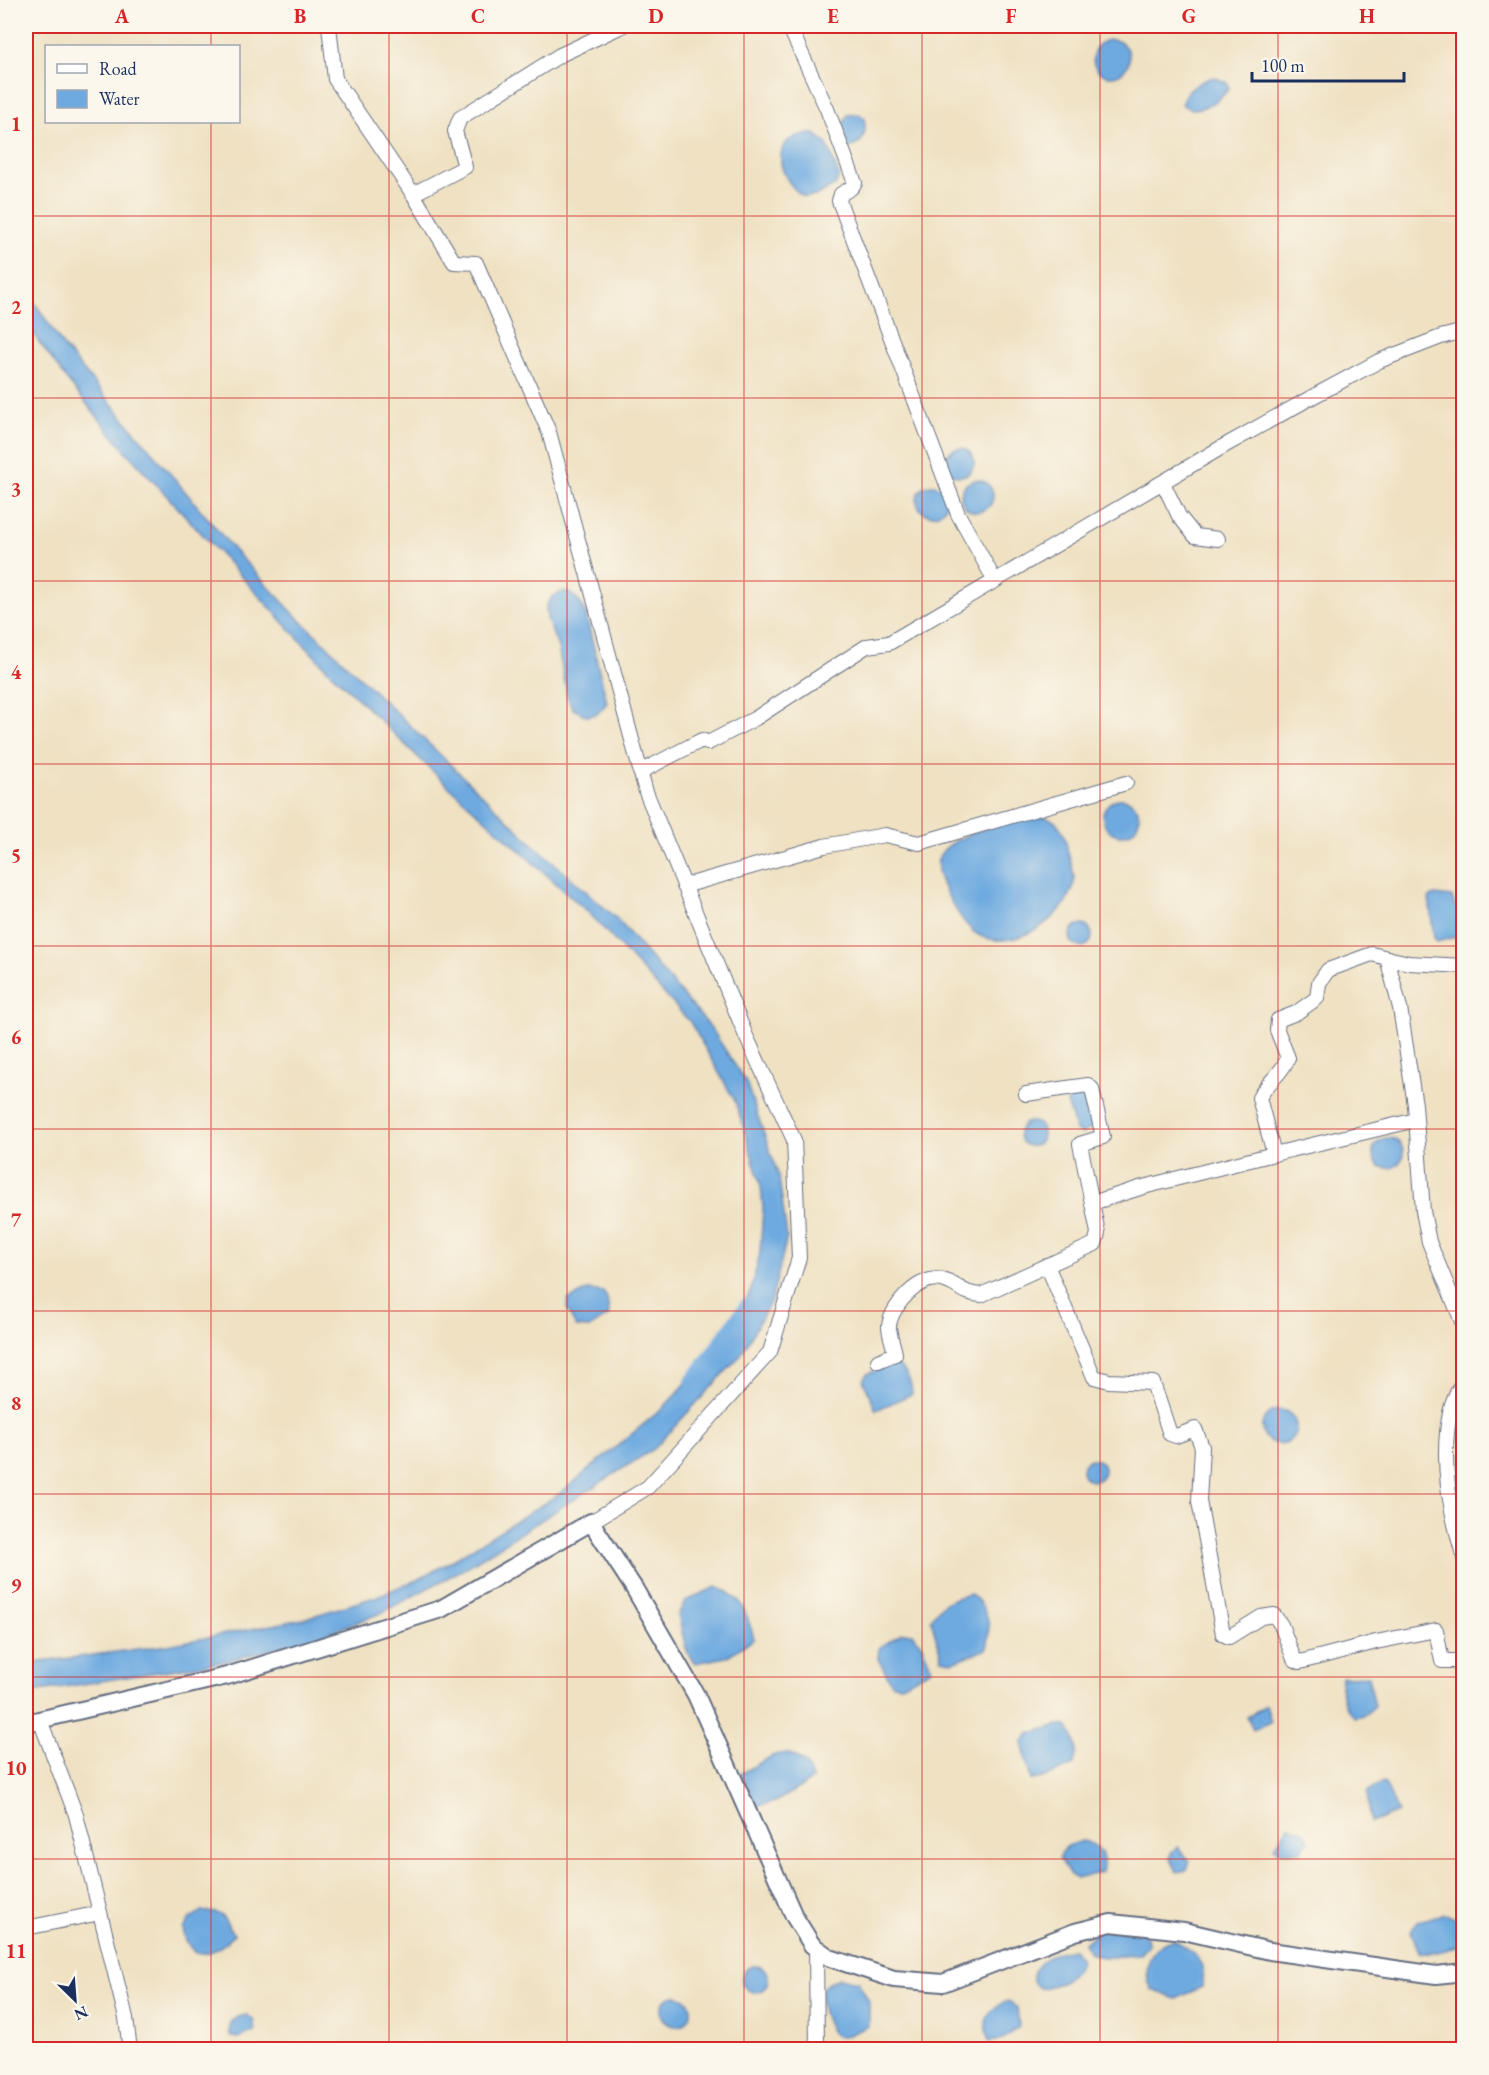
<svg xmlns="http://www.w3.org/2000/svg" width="1489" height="2075" font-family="'EB Garamond',serif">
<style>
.water{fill:#6eaae0;stroke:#446c9f;stroke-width:1.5}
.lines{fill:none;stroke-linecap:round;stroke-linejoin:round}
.canal{stroke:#6eaae0;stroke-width:10}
.minor-casing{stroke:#656d81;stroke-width:16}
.major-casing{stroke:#656d81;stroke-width:20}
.minor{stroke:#fff;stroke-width:14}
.major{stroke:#fff;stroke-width:16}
.grid{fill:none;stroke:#d62828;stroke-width:1.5;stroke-opacity:0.55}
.neatline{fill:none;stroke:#d62828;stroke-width:2}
.grid-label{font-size:20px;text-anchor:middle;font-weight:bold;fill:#d62828}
</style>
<rect width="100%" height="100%" fill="#fbf7ec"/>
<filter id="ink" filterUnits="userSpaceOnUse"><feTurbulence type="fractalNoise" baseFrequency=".0167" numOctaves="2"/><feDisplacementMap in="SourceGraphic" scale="12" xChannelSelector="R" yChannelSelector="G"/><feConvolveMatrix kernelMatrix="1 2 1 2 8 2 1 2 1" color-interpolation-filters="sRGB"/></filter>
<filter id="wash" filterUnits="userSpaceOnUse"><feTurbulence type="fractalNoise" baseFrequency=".008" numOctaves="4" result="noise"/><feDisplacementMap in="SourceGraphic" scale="24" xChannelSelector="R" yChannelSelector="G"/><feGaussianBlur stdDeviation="1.35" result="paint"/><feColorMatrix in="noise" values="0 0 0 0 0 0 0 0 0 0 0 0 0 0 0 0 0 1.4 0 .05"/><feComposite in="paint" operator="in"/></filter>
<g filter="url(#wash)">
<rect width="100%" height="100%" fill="#efe1c2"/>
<g class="water">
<circle cx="1111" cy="58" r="18"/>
<path d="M1214 77 1227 83 1229 88C1220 101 1195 117 1182 104 1184 88 1201 81 1214 77Z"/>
<path d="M859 114 864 118C867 132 864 145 848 148 844 135 839 126 848 115Z"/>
<path d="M815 134 827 144 839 176 836 185 815 196 805 197C778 182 764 132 815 134Z"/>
<path d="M26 289 63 346 236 552 295 615 534 845 617 919 711 1028 746 1082 779 1177 787 1237 772 1299 740 1356 654 1449 462 1570 381 1613 315 1638 227 1661 26 1693V1664L168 1645 303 1619 375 1597 419 1579 450 1562 559 1494 662 1409 703 1365 732 1328 751 1290 760 1253 763 1209 761 1186 736 1103 690 1022 590 914 448 786 323 665 129 455 67 380 36 338 26 320Z"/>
<circle cx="960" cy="462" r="14"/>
<circle cx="977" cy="496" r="16"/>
<circle cx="932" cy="500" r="15"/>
<path d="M565 591C577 596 581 603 586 615L607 703 597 714 587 716 573 709 568 699 558 647 547 619 546 606 553 596Z"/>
<circle cx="1121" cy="817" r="18"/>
<path d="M1045 817C1060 821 1065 833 1067 848 1069 858 1076 874 1074 884 1065 923 997 963 967 925 956 912 934 877 938 860 945 833 1021 818 1045 817Z"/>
<path d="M1435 895 1452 897 1460 918 1462 935 1437 942 1434 939 1429 898Z"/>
<circle cx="1081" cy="936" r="11"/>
<path d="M1076 1094 1087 1096 1093 1127 1082 1134 1076 1131 1067 1102 1071 1096Z"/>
<circle cx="1031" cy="1134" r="12"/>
<circle cx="1388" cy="1153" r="15"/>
<path d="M588 1290 603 1292 607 1298 609 1315 589 1328 576 1327 567 1309 568 1300Z"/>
<path d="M895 1363C905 1369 912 1381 912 1394L876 1410 863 1380 867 1374Z"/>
<circle cx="1279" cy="1427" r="17"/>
<circle cx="1093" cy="1470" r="11"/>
<path d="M716 1587C743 1596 747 1613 754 1639L726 1657 695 1663C683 1652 683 1630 678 1615L685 1601Z"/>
<path d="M971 1594C990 1609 991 1627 987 1649L953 1662 942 1659 931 1619C942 1602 951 1598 971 1594Z"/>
<path d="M902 1633H913L922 1646 932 1669 902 1685 892 1684 878 1659 879 1648Z"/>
<path d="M1368 1676 1375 1706 1364 1715 1355 1717C1343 1708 1339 1691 1342 1677Z"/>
<path d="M1266 1705 1271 1722 1253 1730 1247 1717Z"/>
<path d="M1058 1725 1067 1726C1076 1741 1078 1748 1074 1765L1046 1777 1031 1780 1022 1743 1029 1734Z"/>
<path d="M787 1753C802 1759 809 1764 812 1780L775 1802 757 1806 740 1774 774 1755Z"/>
<path d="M1381 1783 1385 1784 1398 1812 1371 1823 1367 1792Z"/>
<path d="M1289 1826 1305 1832 1309 1841 1300 1852 1278 1851 1274 1847Z"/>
<path d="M1082 1841C1100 1844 1106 1855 1102 1872L1077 1879 1070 1875 1059 1858C1063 1846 1071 1844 1082 1841Z"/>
<path d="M1178 1847 1190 1861 1187 1870 1177 1872 1170 1857 1172 1851Z"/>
<path d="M200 1912C228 1911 221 1918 234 1934 222 1947 214 1954 196 1953L186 1941 183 1929 190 1919Z"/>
<path d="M1442 1914 1453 1917 1460 1927 1463 1942C1452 1949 1432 1956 1419 1952L1411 1931 1417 1922Z"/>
<path d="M1100 1929 1140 1932 1147 1937 1148 1945 1140 1954C1123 1955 1090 1965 1084 1943Z"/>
<path d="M1174 1940C1195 1951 1208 1964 1202 1987L1176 1999 1152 1990C1141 1969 1150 1944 1174 1940Z"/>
<path d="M1073 1949 1080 1960C1077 1977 1055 1987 1039 1988L1033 1982C1031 1961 1054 1952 1073 1949Z"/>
<circle cx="755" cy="1979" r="13"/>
<path d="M839 1978 858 1982 869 2001V2026L844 2037H836C826 2027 817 2002 823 1988 826 1982 834 1980 839 1978Z"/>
<circle cx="676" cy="2011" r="15"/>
<path d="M1009 2001 1017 2008 1019 2027 1001 2040 989 2042C981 2021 988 2007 1009 2001Z"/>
<path d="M247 2015 253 2020 255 2031 239 2038 231 2037C226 2024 235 2016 247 2015Z"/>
</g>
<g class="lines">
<path class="canal" d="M690 1381 746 1303"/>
</g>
</g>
<g filter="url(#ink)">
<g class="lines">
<g class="minor-casing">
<g id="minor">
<path d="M329 26 335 79 413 194 454 262 476 263 549 432 646 792 746 1036 794 1140 799 1258 770 1352 648 1487 591 1522"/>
<path d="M789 26 827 109 855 183 851 188 841 194 839 201 958 514 995 581"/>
<path d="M413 194 465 167 455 131 460 118 560 55 622 26"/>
<path d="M1163 483 1179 516 1195 536 1218 539"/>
<path d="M640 772 694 744 702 740 708 743 756 718 867 646 889 643 1224 446 1312 397 1379 361 1441 337 1464 331"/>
<path d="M684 886 824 846 885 835 919 843 1126 783"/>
<path d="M1387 958 1409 963 1464 966"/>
<path d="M1026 1094 1088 1085 1092 1089 1103 1137 1080 1144 1092 1203 1143 1187 1274 1154 1259 1098C1267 1082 1282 1074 1288 1058L1277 1030 1278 1020 1296 1013 1317 998 1319 983 1328 970 1372 954 1387 958 1400 1008 1415 1105 1423 1211 1429 1242 1464 1326"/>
<path d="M1274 1154 1416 1120"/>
<path d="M1047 1265 1094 1377 1109 1381 1153 1383 1170 1434 1176 1436 1195 1429 1202 1447 1199 1501 1223 1634 1229 1637 1261 1617 1274 1615 1281 1625 1294 1659 1300 1662 1376 1642 1436 1630 1442 1661H1464"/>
<path d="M878 1361 895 1354C894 1346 889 1335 889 1326 891 1306 920 1274 942 1280 958 1284 962 1294 981 1295L1095 1244 1098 1233 1092 1203"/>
<path d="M1464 1378C1459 1389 1452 1401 1450 1413 1440 1461 1450 1511 1464 1558"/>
<path d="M40 1720 76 1815 126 2018 130 2050"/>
<path d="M26 1928 100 1913"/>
<path d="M816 1948 817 2050"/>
</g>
</g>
<g class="major-casing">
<path id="major" d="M26 1723 227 1676 441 1609 591 1522 634 1588 696 1695 794 1916 812 1945 830 1958 894 1979 943 1983 1075 1932 1111 1923 1184 1931 1270 1951 1436 1975 1464 1972"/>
</g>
<use href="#minor" class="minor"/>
<use href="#major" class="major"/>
</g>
</g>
<path class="grid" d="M211 26V46M389 26V2050M567 26V2050M744 26V2050M922 26V2050M1100 26V2050M1278 26V2050M211 122V2050M26 216H1464M26 398H1464M26 581H1464M26 764H1464M26 946H1464M26 1129H1464M26 1311H1464M26 1494H1464M26 1677H1464M26 1859H1464"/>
<rect width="1489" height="2075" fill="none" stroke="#fbf7ec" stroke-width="66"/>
<rect x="45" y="45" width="195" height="78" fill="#fbf7ec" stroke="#a1a7b3" stroke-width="1.5"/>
<rect x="57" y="64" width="30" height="9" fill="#ffffff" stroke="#a1a7b3" stroke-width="1.5"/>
<text x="99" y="75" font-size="18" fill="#1b2f5e">Road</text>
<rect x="57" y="90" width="30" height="18" fill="#6eaae0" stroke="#a1a7b3" stroke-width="1.5"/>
<text x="99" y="105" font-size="18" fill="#1b2f5e">Water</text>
<g transform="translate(75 2000) rotate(155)" stroke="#fbf7ec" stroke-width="4.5" paint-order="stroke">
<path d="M0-4.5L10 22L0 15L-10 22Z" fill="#1b2f5e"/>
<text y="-9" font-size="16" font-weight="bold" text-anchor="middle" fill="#1b2f5e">N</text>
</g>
<path d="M1252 72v9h152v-9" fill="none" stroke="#1b2f5e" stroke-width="3"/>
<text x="1261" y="72" font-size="18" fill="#1b2f5e" stroke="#fbf7ec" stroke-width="4.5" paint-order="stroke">100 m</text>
<rect x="33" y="33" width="1423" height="2009" class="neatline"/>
<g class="grid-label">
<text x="122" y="23">A</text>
<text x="300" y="23">B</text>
<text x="478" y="23">C</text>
<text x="656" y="23">D</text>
<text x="833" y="23">E</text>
<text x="1011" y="23">F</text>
<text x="1189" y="23">G</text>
<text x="1367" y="23">H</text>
<text x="16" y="131">1</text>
<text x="16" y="314">2</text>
<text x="16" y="496">3</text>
<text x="16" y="679">4</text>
<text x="16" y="862">5</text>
<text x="16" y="1044">6</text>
<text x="16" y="1227">7</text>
<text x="16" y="1410">8</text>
<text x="16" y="1592">9</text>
<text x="16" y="1775">10</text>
<text x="16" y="1958">11</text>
</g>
</svg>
